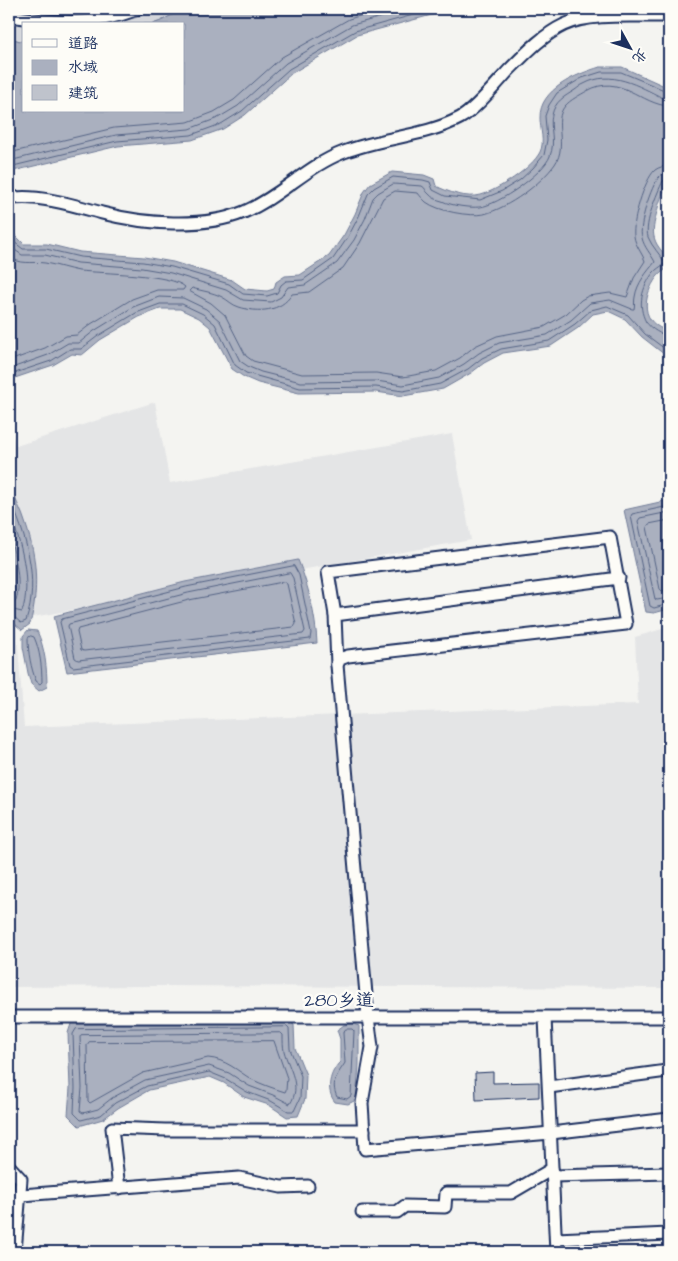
<svg xmlns="http://www.w3.org/2000/svg" width="678" height="1261" font-family="'Architects Daughter','LXGW WenKai TC',sans-serif">
<style>
.built{fill:#e4e5e6}
.green{fill:#d4d6db;stroke:#78829c}
.water{fill:#aab0bf;stroke:#717c98}
.lines{fill:none;stroke-linecap:round;stroke-linejoin:round}
.shore{stroke:#546385;stroke-width:1}
.building{fill:#bfc3cc;stroke:#1b2f5e}
.minor-casing{stroke:#1b2f5e;stroke-width:15}
.minor{stroke:#fdfcf7;stroke-width:11}
.labels{text-anchor:middle;stroke-width:5;stroke-linejoin:round;paint-order:stroke}
.street-label{font-size:18px;fill:#1b2f5e;stroke:#fdfcf7}
</style>
<rect width="100%" height="100%" fill="#f4f4f1"/>
<filter id="ink" filterUnits="userSpaceOnUse"><feTurbulence type="fractalNoise" baseFrequency=".02" numOctaves="2"/><feDisplacementMap in="SourceGraphic" scale="10" xChannelSelector="R" yChannelSelector="G"/><feConvolveMatrix kernelMatrix="1 2 1 2 8 2 1 2 1" color-interpolation-filters="sRGB"/></filter>
<g filter="url(#ink)">
<path class="built" d="M155 402 170 483 452 434 471 540 16 620 24 727 638 704 635 637 669 627V988L151 986 9 987V424L16 446Z"/>
<path class="green" d="M9 9H183L161 21 153 24H24V42L9 38Z"/>
<g class="water">
<path d="M183 9H454L357 35 292 73 245 115 223 129 192 140 118 146 9 172V38L24 42V111H184V24H153L161 21Z"/>
<path d="M600 67H622L669 88V183C663 189 662 196 659 204 653 228 647 239 669 258V267C665 270 660 273 657 277 642 297 640 324 669 331V358L642 337 625 319 608 311 593 314 578 328 551 346 503 353 484 363 471 373 443 389 403 396 376 392 299 393 258 383 244 377 232 369 210 327 199 318 180 309H160L139 317 100 340 82 355 72 354 53 365 9 380V229L24 244H47L80 252 144 257 173 262 232 280 245 289 267 291 274 289 276 282 285 276 300 275 329 256 344 235 355 214 364 192 370 184 392 172 424 175 434 179 436 186C448 192 467 199 481 195 498 190 532 168 540 152 545 142 540 129 540 118 539 89 577 74 600 67Z"/>
<path d="M9 482C13 497 22 510 26 525 37 558 39 590 30 624L22 630 9 619Z"/>
<path d="M669 500V609L654 613 646 612 624 510Z"/>
<path d="M298 560C308 584 316 617 317 643L67 672 54 616 185 582Z"/>
<path d="M28 630 37 631C45 648 47 668 47 687L39 691 31 684 28 673 23 647V636Z"/>
<path d="M289 1022 294 1025 295 1048 306 1075 305 1099 298 1116 287 1117 269 1105 244 1097 224 1083 210 1077 149 1090 118 1108 103 1119 79 1126 68 1115 70 1088 68 1033 71 1024Z"/>
<path d="M353 1024 359 1026V1065L356 1100 348 1104 335 1102C325 1090 330 1072 340 1062V1039L337 1030 344 1025Z"/>
</g>
<g class="lines">
<g class="shore">
<path d="M669 106C641 105 620 72 587 91 580 95 570 100 565 106 552 121 568 145 555 164 541 184 508 208 484 214 469 217 438 211 426 202 423 199 420 196 418 193L395 191 383 198 360 243 343 268 309 292 292 294C281 312 258 313 239 307 232 305 228 300 222 297 213 292 201 291 192 288L189 291 211 303 225 315 246 356 253 361 302 374 376 373 403 377 436 371 460 358 475 346 497 336 544 327 566 314 581 300 588 296 610 293 627 297 634 278 645 261C642 253 635 245 634 236 632 222 644 180 655 170 659 167 664 166 669 166"/>
<path d="M9 153 114 128 188 122 214 112 234 100 282 57 349 19 383 9"/>
<path d="M9 161 116 135 189 129 218 118 238 106 286 63 352 25 411 9"/>
<path d="M9 167 117 141 191 135 221 124 242 111 289 69 355 31 435 9"/>
<path d="M669 179 663 181C657 193 644 224 648 237 652 247 660 254 665 263 661 267 656 269 653 273 642 288 637 305 646 322 651 329 661 335 669 336"/>
<path d="M9 238 23 249H46L80 257 143 262 172 267 229 284 243 294 267 296 277 293 281 285 286 281 303 280 333 259 348 237 359 216 368 194 374 188 393 177 423 180 430 182 433 190 445 196 480 200 502 191 520 180 533 168 544 155 547 140 545 116 549 105 557 93 582 78 601 72H621L669 92"/>
<path d="M9 246 22 255H45L78 263 142 268 171 273 226 290 243 300 271 302 281 297 288 287 305 285 337 263 354 240 365 219 373 198 378 193 393 184 422 186C426 188 425 191 429 194 432 198 438 200 442 201 453 206 469 208 480 207 498 205 544 173 550 156 556 141 549 128 552 115 555 101 564 97 575 90 578 88 581 85 584 84 611 69 639 86 663 98L669 99"/>
<path d="M9 256C20 266 32 261 45 263 57 265 68 269 79 271 101 273 172 274 185 287L183 290H157L132 299 91 324 77 335 66 336 45 348 9 361"/>
<path d="M9 369 48 355 68 343H79L94 331 133 307 159 297 183 298 206 309 220 321 240 361 249 367 261 372 301 382 376 381 403 385 439 378 464 364 479 353 499 343 547 335 571 320 590 303 610 300 632 309H634C635 305 634 301 635 297 637 283 647 272 655 262 651 254 644 247 642 238 638 226 651 186 659 177 662 174 665 173 669 173"/>
<path d="M9 375 51 361 70 349H81L98 336 136 313 160 304H182L203 314 215 324 235 365 246 373 300 388 376 387 403 391 440 384 468 369 482 358 501 349 549 341 575 324 591 310 607 306 628 315 645 334 669 352"/>
<path d="M9 497C26 535 40 580 26 621L21 623 13 616 9 615"/>
<path d="M669 506 632 514 631 516 650 606 654 608 669 604"/>
<path d="M669 512 640 518 638 521 655 599 657 600 669 598"/>
<path d="M9 513C21 540 32 583 22 612L9 609"/>
<path d="M669 520 649 524 647 527 660 589 662 591 669 590"/>
<path d="M9 532C14 554 22 580 16 601H9"/>
<path d="M294 566 299 575 311 633 310 639 73 667 70 665 60 622 62 619 186 587Z"/>
<path d="M290 573 293 578 305 631 303 634 78 660 75 658 68 626 69 624 188 593Z"/>
<path d="M284 582 287 584 296 624 294 627 84 651 81 650 77 632 78 629 189 600Z"/>
<path d="M31 636 34 637C40 650 42 668 42 682L40 684 36 681C31 668 28 653 28 638Z"/>
<path d="M287 1027 289 1029 290 1049 301 1076 300 1098 294 1111H288L271 1101 247 1092 226 1079 209 1072 147 1086 115 1103 101 1115 81 1120 74 1113 75 1088 73 1034 76 1029Z"/>
<path d="M346 1029H352L354 1031 351 1096 347 1099 337 1097C330 1082 338 1074 345 1063L343 1033Z"/>
<path d="M281 1033 283 1035C283 1041 283 1046 284 1051 289 1069 302 1086 290 1104L273 1095 249 1086 229 1073 209 1066 145 1080 112 1098 98 1109 83 1113 80 1111 82 1088 80 1037 81 1035Z"/>
<path d="M274 1041 287 1078 286 1090 285 1092C275 1089 261 1084 251 1079 238 1071 225 1059 208 1058L143 1073 90 1103 88 1101 87 1045 89 1042Z"/>
</g>
</g>
<path class="building" d="M493 1072V1083L539 1082V1097L476 1100 475 1073Z"/>
<g class="lines">
<g class="minor-casing">
<g id="minor">
<path d="M9 16C57 22 91 27 138 9"/>
<path d="M9 199C34 193 77 206 102 213 144 224 203 229 244 212 280 197 307 166 344 152 382 137 424 137 460 118 475 110 497 83 509 70 526 53 543 35 564 25 590 12 640 17 669 16"/>
<path d="M335 615 328 572 610 537 626 624 348 656 340 659 337 665 368 1017 372 1047 362 1103 365 1149 551 1133 669 1119"/>
<path d="M337 665 335 615 619 578"/>
<path d="M9 1017H669"/>
<path d="M545 1018 556 1252"/>
<path d="M549 1087 667 1071"/>
<path d="M9 1166 21 1179 15 1252"/>
<path d="M553 1176 669 1173"/>
<path d="M119 1188 112 1128 165 1130H364"/>
<path d="M9 1196 239 1178 281 1187 308 1186"/>
<path d="M362 1212H397L405 1206 445 1207 446 1193H511L552 1169"/>
<path d="M556 1239 669 1234"/>
</g>
</g>
<use href="#minor" class="minor"/>
</g>
</g>
<g class="labels">
<g class="street-label">
<text x="339" y="1006">280乡道</text>
</g>
</g>
<rect width="678" height="1261" fill="none" stroke="#fdfcf7" stroke-width="30"/>
<rect x="15" y="15" width="648" height="1231" fill="none" stroke="#1b2f5e" stroke-width="2" filter="url(#ink)"/>
<rect x="22" y="22" width="162" height="90" fill="#fdfcf7" stroke="#a3aaba"/>
<rect x="32" y="39" width="25" height="8" fill="#fdfcf7" stroke="#a3aaba"/>
<text x="68" y="48" font-size="15" fill="#1b2f5e">道路</text>
<rect x="32" y="60" width="25" height="15" fill="#aab0bf" stroke="#a3aaba"/>
<text x="68" y="72" font-size="15" fill="#1b2f5e">水域</text>
<rect x="32" y="85" width="25" height="15" fill="#bfc3cc" stroke="#a3aaba"/>
<text x="68" y="98" font-size="15" fill="#1b2f5e">建筑</text>
<g transform="translate(630 48) rotate(130)" stroke="#fdfcf7" stroke-width="4" paint-order="stroke">
<path d="M0-4L9 19L0 12L-9 19Z" fill="#1b2f5e"/>
<text y="-8" font-size="14" font-weight="bold" text-anchor="middle" fill="#1b2f5e">北</text>
</g>
</svg>
